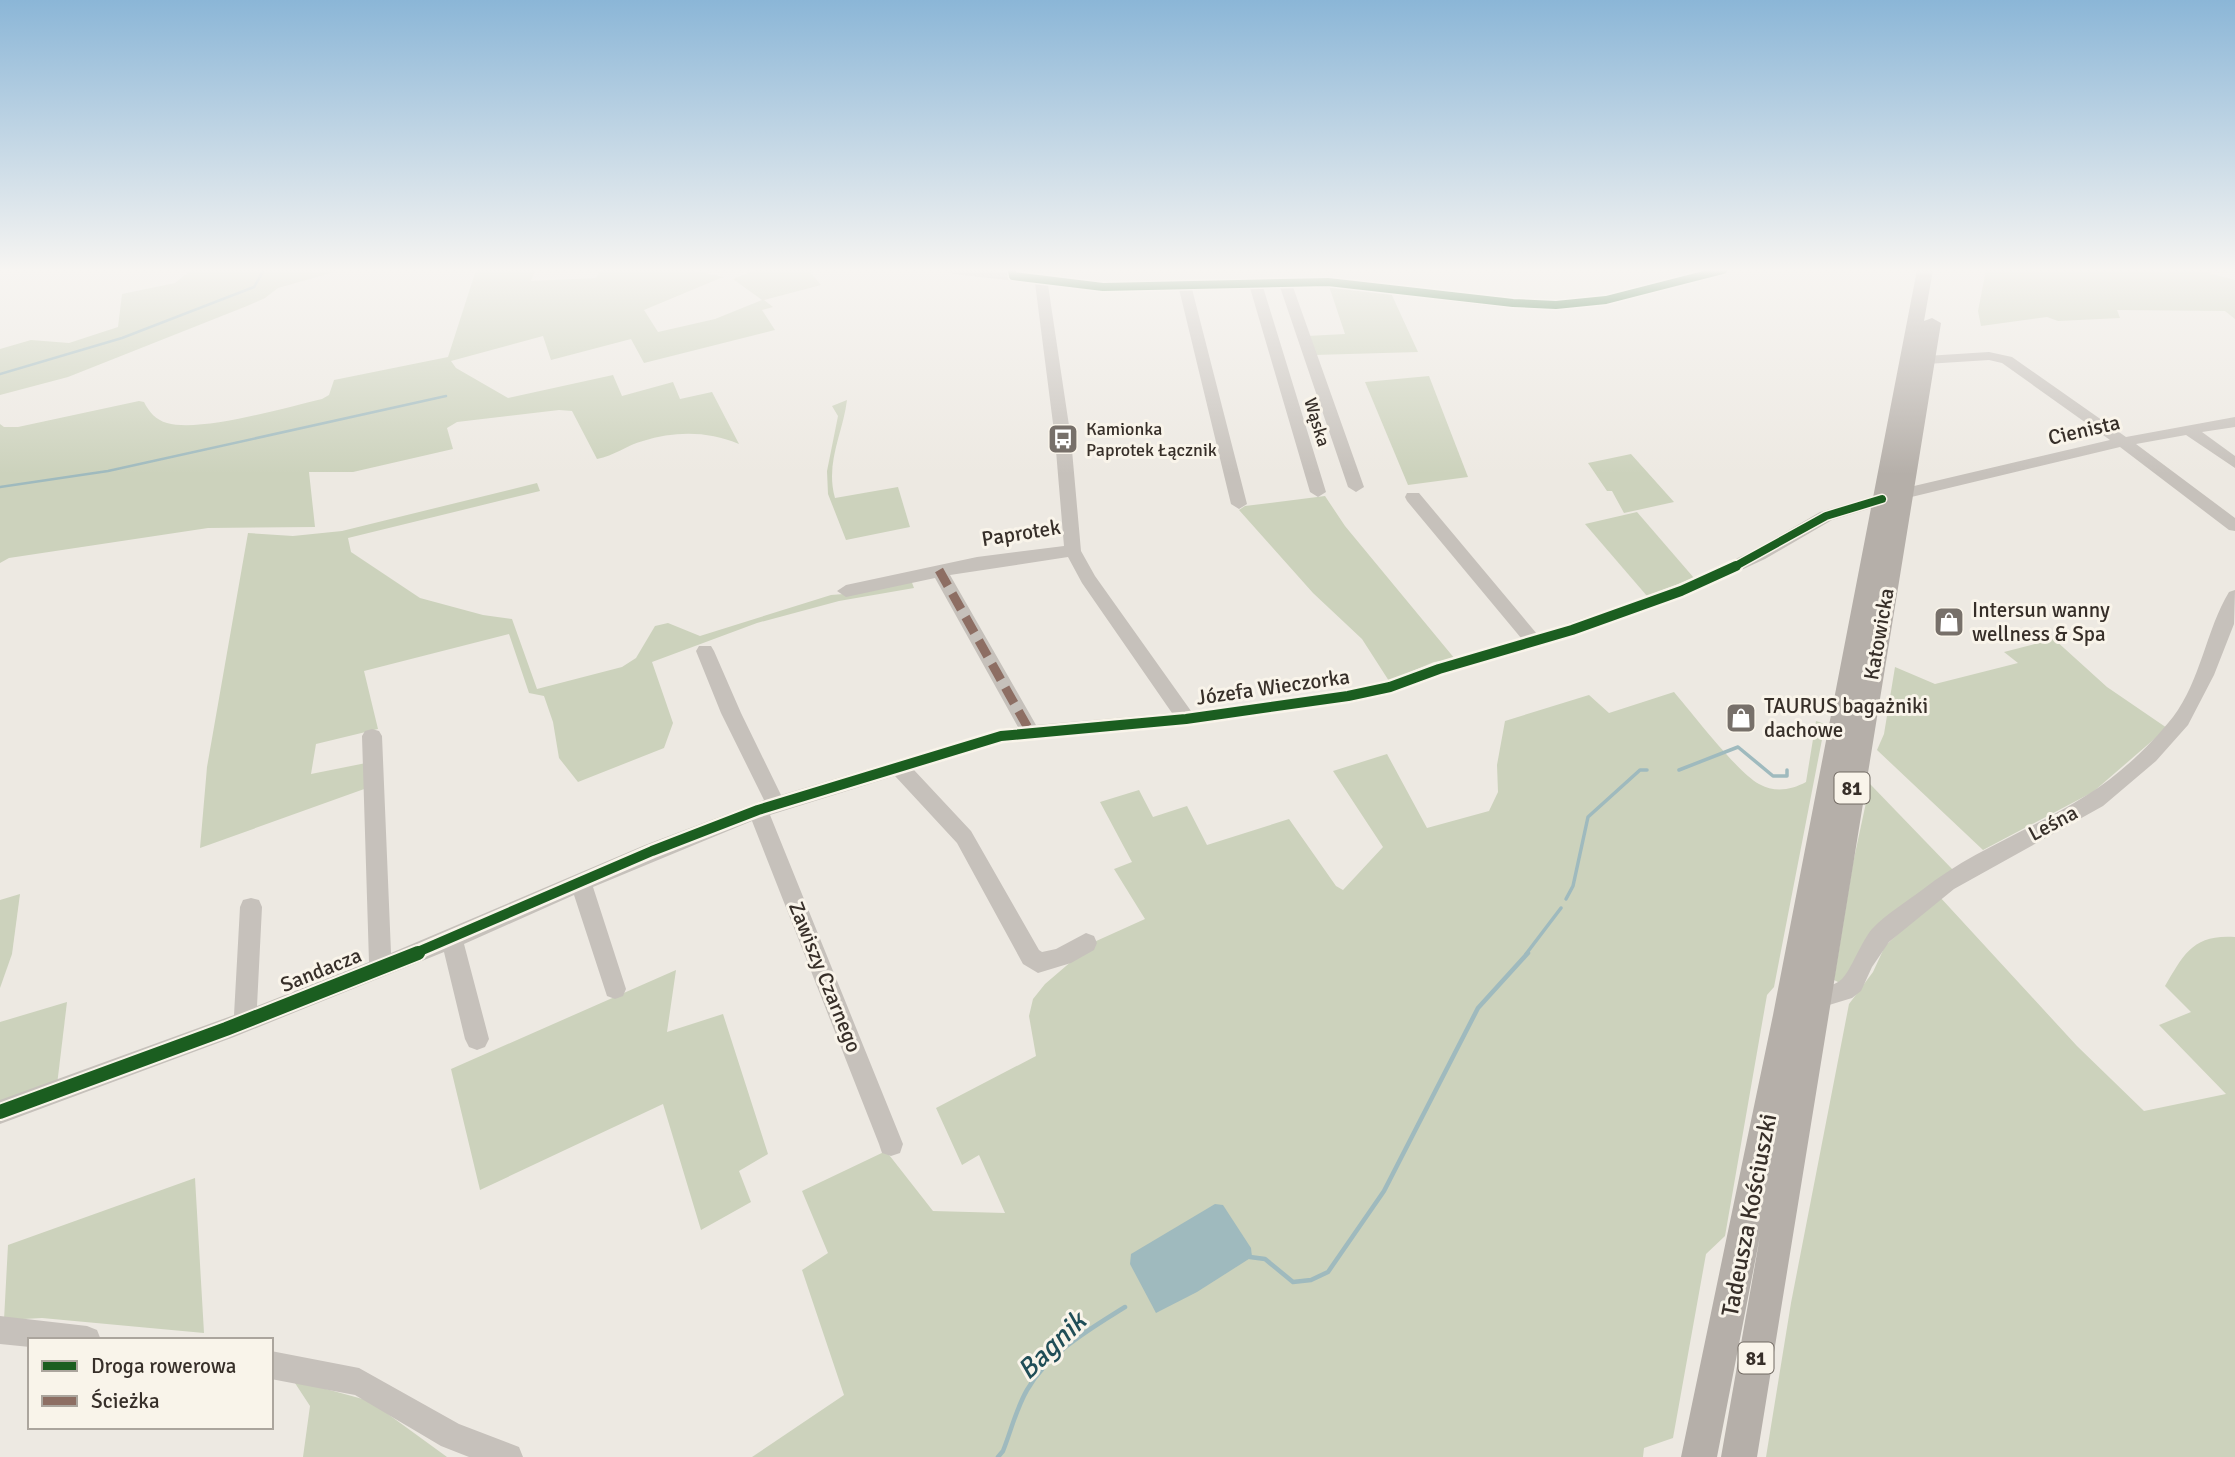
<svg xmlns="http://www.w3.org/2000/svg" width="2235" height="1457" font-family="Signika,sans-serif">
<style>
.green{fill:#ccd2bc}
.water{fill:#9fbabe}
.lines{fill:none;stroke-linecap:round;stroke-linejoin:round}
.stream-far2{stroke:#9fbabe;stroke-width:2.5}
.stream-far1{stroke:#9fbabe;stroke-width:3.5}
.stream{stroke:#9fbabe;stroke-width:4.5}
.minor{fill:#c6c1bb;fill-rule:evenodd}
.major{fill:#b5afa9;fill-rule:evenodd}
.quiet{stroke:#8d6e63;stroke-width:9;stroke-dasharray:18 9;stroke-linecap:butt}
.cycleway-far2-casing{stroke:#f9f4ea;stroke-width:11}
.cycleway-far1-casing{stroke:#f9f4ea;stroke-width:15}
.cycleway-casing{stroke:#f9f4ea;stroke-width:18}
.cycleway-far2{stroke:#1b5e20;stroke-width:8}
.cycleway-far1{stroke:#1b5e20;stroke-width:10}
.cycleway{stroke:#1b5e20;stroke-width:14}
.labels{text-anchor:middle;stroke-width:6;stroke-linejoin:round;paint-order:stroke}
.far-street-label{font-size:18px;fill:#372f29;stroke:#f9f4ea}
.far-poi-label{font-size:18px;fill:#372f29;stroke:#f9f4ea;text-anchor:start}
.shield{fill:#f9f4ea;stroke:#716a63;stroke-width:2}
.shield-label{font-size:19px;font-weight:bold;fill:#372f29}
.street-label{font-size:21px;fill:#372f29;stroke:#f9f4ea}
.poi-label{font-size:21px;fill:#372f29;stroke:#f9f4ea;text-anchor:start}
.near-street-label{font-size:24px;fill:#372f29;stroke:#f9f4ea}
.near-water-label{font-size:28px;font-style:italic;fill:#1f4d57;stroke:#f9f4ea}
</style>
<rect width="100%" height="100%" fill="#ede9e2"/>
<g class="green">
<path d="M191 270H333L334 272 278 288 265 298 247 306 68 377 0 395V349L31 340 69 343 118 327 122 294 175 283Z"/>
<path d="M476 270H535L531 281 596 278 599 272 605 270H692L723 277 644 310 658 332 715 319 762 300 733 279 756 270H808L821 285 764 300 773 307 762 310 775 330 644 363 631 339 551 360 543 336 451 361 456 368 508 398 613 375 622 396 673 382 680 399 712 392 739 444C708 431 675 431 643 441 627 445 614 456 597 459L572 411 559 410 457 422 447 428 453 449 353 472H309L315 527 208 528 9 558 0 563V424L4 427H18L139 401 144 402C149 412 156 420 167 423 200 433 287 407 322 399L329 395 334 380 448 357Z"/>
<path d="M1986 270 2201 271 2235 280V319L2225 311 2117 310 2120 318 2058 321 2047 317 1981 326 1978 311Z"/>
<path d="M1329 286 1390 291 1418 352 1314 355 1307 336 1345 334Z"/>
<path d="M1429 376 1468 477 1408 485 1365 382Z"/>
<path d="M847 400C843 433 825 463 835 498L898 487 910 527 846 540 828 494 827 471 838 416 832 406Z"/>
<path d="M1631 454 1674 502 1624 513 1612 491H1607L1588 463Z"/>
<path d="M537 483 540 491 348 538 351 552 420 598 483 615 512 619 537 689 622 667 636 658 655 626 668 623 700 636 831 595 856 593 911 580 914 588 839 601 757 623 652 662 673 723 664 748 578 782 559 758 553 722 544 696 529 693 509 634 364 671 378 729 316 744 311 774 366 763 367 788 200 848 207 767 248 533 293 536 342 531Z"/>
<path d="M1325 496 1345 526 1455 659 1434 662 1389 681 1362 639 1313 593 1239 510 1245 506Z"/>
<path d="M1637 512 1694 578 1647 596 1585 524Z"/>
<path d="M2054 639 2107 687 2167 728 2093 792 1983 850 1877 750 1884 734 1895 667 1935 684 2018 663 2004 652Z"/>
<path d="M1674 692C1693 714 1737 772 1759 784 1775 793 1791 790 1806 782L1816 721 1825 724 1774 987 1767 995 1725 1236 1706 1254 1673 1438 1644 1448 1643 1457H752L844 1395 802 1270 828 1253 802 1191 886 1151 933 1211 1005 1213 979 1155 962 1165 936 1108 1036 1056 1029 1016 1033 999 1045 984 1094 942 1145 919 1114 869 1132 862 1100 802 1139 790 1153 817 1187 806 1207 845 1289 819 1336 886 1343 890 1383 847 1333 771 1387 754 1427 828 1489 811 1498 792 1497 765 1505 721 1589 695 1609 713Z"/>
<path d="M1870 784 1953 870 1840 983 1834 980 1853 863Z"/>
<path d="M20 894 12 954 0 988V900Z"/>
<path d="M1939 896 2077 1046 2144 1111 2226 1094 2159 1025 2191 1012 2165 986C2184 954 2193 934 2235 937V1457H1766L1791 1303 1849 1004 1873 972 1885 946Z"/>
<path d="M676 970 667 1032 723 1014 768 1154 739 1171 751 1202 701 1230 663 1104 480 1190 451 1069Z"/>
<path d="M67 1002 57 1085 0 1104V1022Z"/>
<path d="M195 1178 204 1333 42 1318 4 1320 8 1245Z"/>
<path d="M293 1380 370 1401 447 1457H303L310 1406Z"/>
</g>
<path class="water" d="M1215 1204 1223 1205 1251 1248 1252 1257 1197 1292 1156 1313 1130 1264 1131 1254Z"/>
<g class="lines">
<g class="stream-far2">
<path d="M0 374 122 338 254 287 264 270"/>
<path d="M0 487 108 471 446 396"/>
</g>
<g class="stream-far1">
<path d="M1679 770 1738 747 1773 776H1787V770"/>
<path d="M1566 899 1573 886 1588 817 1640 770H1647"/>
<path d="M1526 954 1561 908"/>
</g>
<g class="stream">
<path d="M1250 1257 1265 1259 1293 1282 1311 1280 1328 1272 1384 1191 1478 1008 1528 953"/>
<path d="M998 1457 1003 1451C1011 1431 1016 1409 1027 1390 1048 1353 1090 1329 1125 1307"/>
</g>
<g class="minor">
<path d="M947 270H984L1103 283 1328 278 1513 299 1556 301 1606 296 1709 270H1730L1728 273C1672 287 1613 308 1555 309 1467 310 1381 285 1293 287L1364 487 1356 492 1348 487 1280 287H1263L1326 492 1318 497 1310 492 1250 288 1192 289 1247 504 1239 509 1231 504 1179 289 1103 291 1048 285 1071 439 1081 551 1095 576 1191 711 1348 689 1388 681 1521 638 1407 501 1405 497 1407 493H1419L1537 634 1675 587 1753 551 1820 512 1882 494 1890 499 1888 503 1832 520 1765 559 1687 595 1578 635 1445 674 1390 694 1348 703 1186 726 1001 743 914 770 971 831 1039 950 1042 952 1056 949 1086 933 1094 936 1097 943 1094 950 1071 963 1038 973 1023 964 957 843 895 776 770 815 903 1144 900 1153 891 1156 882 1153 879 1144 752 821 593 887 626 989 623 996 615 999 607 996 574 895 464 944 489 1039 485 1047 477 1050 469 1047 465 1039 444 952 234 1037 0 1124V1100L234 1015 240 907 243 900 251 898 259 900 262 907 257 1006 369 962 362 736 365 731 372 729 379 731 382 736 391 953 645 845 764 800 721 713 696 651 699 646H711L714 651 741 713 781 795 1001 729 1018 727 935 578 846 597 837 591 846 585 977 557 1064 546 1055 439 1035 283 953 274ZM1068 557 1082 583 1172 713 1036 725 950 575Z"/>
<path d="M1989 352 2012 357 2126 437 2235 417V427L2202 432 2235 456V468L2186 435 2136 444 2235 518V531L2229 530 2120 447 1903 499 1897 498 1895 494 1897 490 2110 440 2002 363 1989 360 1926 364 1919 360 1926 356Z"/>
<path d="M2235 590 2234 624 2214 675 2188 725 2156 761 2103 806 1954 889 1889 942 1872 967 1861 991 1852 998 1816 1009 1808 1006 1805 999 1808 992C1818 988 1834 987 1842 979 1851 970 1861 942 1872 929 1886 914 1906 902 1922 890 1972 850 2034 829 2087 795 2119 775 2150 746 2173 717 2201 680 2206 630 2229 592Z"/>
<path d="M0 1316 87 1326 97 1330 101 1340H30V1347L0 1344Z"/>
<path d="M271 1351 359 1368 459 1424 519 1447 523 1457H469L441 1446 355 1395 271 1379Z"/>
</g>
<path class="major" d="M1917 270H1933L1924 321 1932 318 1941 323 1757 1457H1721L1760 1236 1717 1457H1681L1773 1015Z"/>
<path class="quiet" d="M939 570 1032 735"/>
<g class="cycleway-far2-casing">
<g id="cycleway-far2">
<path d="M1012 270 1013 276 1103 287 1328 282 1513 303 1556 305 1606 300 1723 270"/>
<path d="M1732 568 1826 516 1882 499"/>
</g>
</g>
<g class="cycleway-far1-casing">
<path id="cycleway-far1" d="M413 954 652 851 758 810 1001 736 1186 719 1348 696 1390 687 1439 669 1572 630 1681 591 1736 566"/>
</g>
<g class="cycleway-casing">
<path id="cycleway" d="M0 1112 226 1029 418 953"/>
</g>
<use href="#cycleway-far2" class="cycleway-far2"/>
<use href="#cycleway-far1" class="cycleway-far1"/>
<use href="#cycleway" class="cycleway"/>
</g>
<linearGradient id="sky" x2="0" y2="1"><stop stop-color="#8bb6d7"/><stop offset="0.57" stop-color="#f7f5f2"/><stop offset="1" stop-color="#f7f5f2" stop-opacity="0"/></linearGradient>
<rect width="2235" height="474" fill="url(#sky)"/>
<defs>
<g id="bus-square" transform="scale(1.575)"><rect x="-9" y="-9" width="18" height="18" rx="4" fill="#77706a" stroke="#f9f4ea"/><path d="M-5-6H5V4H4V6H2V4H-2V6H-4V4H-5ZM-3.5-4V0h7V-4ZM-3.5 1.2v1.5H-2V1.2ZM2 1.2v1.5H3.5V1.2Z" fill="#fff"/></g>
<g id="shop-square" transform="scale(1.575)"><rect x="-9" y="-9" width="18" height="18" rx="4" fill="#77706a" stroke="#f9f4ea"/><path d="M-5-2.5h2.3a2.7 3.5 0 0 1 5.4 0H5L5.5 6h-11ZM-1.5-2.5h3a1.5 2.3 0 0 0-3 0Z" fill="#fff"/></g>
</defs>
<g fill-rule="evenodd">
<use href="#bus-square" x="1063" y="439"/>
<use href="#shop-square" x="1949" y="622"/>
<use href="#shop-square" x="1741" y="718"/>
</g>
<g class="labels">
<g class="far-street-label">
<text transform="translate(1317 422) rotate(73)" y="6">Wąska</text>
</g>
<g class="far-poi-label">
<text x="1086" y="435">Kamionka<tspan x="1086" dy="21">Paprotek Łącznik</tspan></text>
</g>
<g class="shield">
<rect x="1834.5" y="772.5" width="35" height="31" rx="5"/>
<rect x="1738.5" y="1342.5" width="35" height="31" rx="5"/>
</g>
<g class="shield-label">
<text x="1852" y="795">81</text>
<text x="1756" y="1365">81</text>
</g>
<g class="street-label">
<text transform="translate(2084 430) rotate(-13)" y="7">Cienista</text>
<text transform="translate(1021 533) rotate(-9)" y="7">Paprotek</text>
<text transform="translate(1879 634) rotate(-80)" y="7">Katowicka</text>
<text transform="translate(1273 687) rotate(-8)" y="7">Józefa Wieczorka</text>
<text transform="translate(2053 823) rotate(-28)" y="7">Leśna</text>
<text transform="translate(321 970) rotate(-22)" y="7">Sandacza</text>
<text transform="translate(825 977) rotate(68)" y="7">Zawiszy Czarnego</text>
</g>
<g class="poi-label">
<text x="1972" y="617">Intersun wanny<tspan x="1972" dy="24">wellness &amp; Spa</tspan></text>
<text x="1764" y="713">TAURUS bagażniki<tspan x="1764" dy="24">dachowe</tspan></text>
</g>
<g class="near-street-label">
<text transform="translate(1749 1215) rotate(-79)" y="8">Tadeusza Kościuszki</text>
</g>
<g class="near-water-label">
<text transform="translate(1051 1345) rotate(-44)" y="10">Bagnik</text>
</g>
</g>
<rect x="28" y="1338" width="245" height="91" fill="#f9f4ea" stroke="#aba59d" stroke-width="2"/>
<rect x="42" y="1361" width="35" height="10" fill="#1b5e20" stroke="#aba59d" stroke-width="2"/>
<text x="91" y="1373" font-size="21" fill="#372f29">Droga rowerowa</text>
<rect x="42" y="1396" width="35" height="10" fill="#8d6e63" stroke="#aba59d" stroke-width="2"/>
<text x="91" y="1408" font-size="21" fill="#372f29">Ścieżka</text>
</svg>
